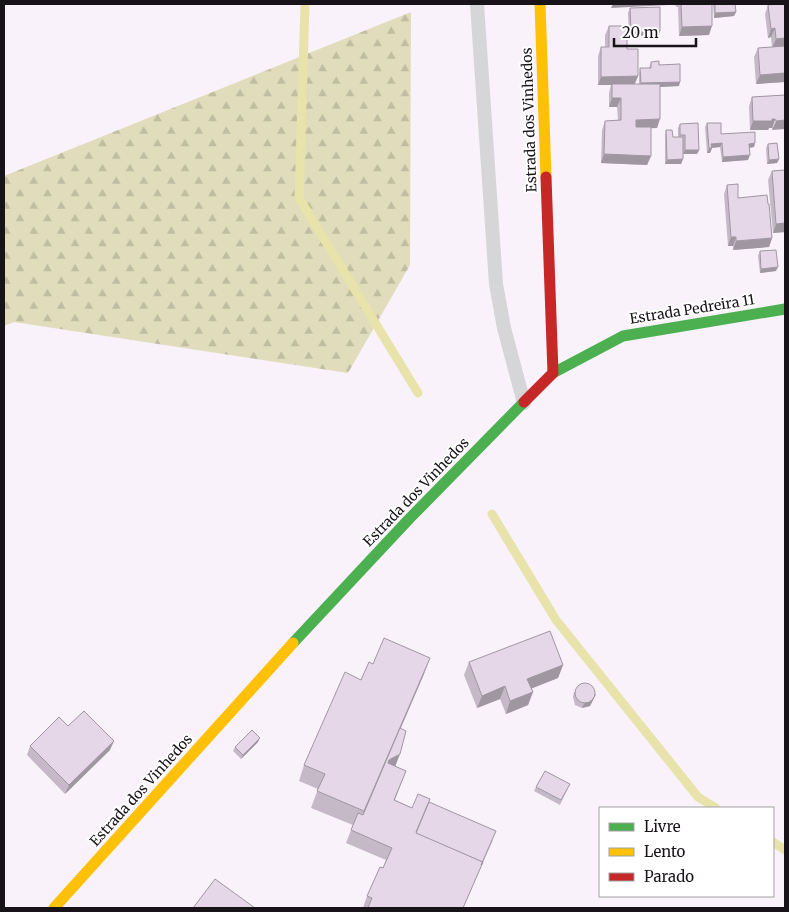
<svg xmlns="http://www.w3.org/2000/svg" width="789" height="912" font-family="Merriweather,serif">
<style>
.forest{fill:url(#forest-firs)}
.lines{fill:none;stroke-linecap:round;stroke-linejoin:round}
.stream{stroke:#e7e3aa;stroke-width:9}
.lane{stroke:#d6d5d7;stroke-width:14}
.fast{stroke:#4caf50;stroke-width:11}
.slow{stroke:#ffc107;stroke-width:11}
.jam{stroke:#c62828;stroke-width:11}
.wall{fill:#c5b9c7}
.shaded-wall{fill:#a096a2}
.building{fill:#e5d7e7;stroke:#a096a2}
.labels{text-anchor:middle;stroke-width:4;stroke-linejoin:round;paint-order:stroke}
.street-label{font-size:14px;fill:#181319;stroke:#fff}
</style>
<defs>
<pattern id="forest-firs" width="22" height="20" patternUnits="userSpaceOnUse" patternTransform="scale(1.25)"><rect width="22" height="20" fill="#e1ddbc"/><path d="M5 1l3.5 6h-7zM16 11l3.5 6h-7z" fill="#c0bda1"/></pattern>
</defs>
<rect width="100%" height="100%" fill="#f9f2fa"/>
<path class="forest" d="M411 12 410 265 348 373 14 322 4 326V176Z"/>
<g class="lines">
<g class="stream">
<path d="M305 4 299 198 418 393"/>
<path d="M492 514 556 620 698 797 716 808"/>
<path d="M773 842 785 850"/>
</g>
<path class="lane" d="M477 4 496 284 504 328 524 403"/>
<g class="fast">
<path d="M553 373 623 336 785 309"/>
<path d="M293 643 409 519 524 402"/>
</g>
<g class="slow">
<path d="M540 4 546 177"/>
<path d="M54 908 293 643"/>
</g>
<path class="jam" d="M524 402 553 373 546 177"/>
</g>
<g class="wall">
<path d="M675 4H712L709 35 679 36 678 7H676Z"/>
<path d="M713 4H735L736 12 734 16 714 18Z"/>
<path d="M772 4H785V82L756 84 754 57 758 48 772 47 771 37 768 38 765 14 768 5Z"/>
<path d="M630 8 660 31 659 35 629 36 628 13Z"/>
<path d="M609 26 627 49 638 76 635 84H639V73L640 68H649L651 62 659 65 679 86 660 87 657 128H651V156L647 165 601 163 602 130 605 121 618 120 617 107H609V93L611 85H598V56L601 47H605V35Z"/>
<path d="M785 95 772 130V128H769L768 130H750L749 106 752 97Z"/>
<path d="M707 123 721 134 755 143 754 147 749 148 748 160 722 162 720 147 712 148 710 153H707L705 127Z"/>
<path d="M680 124 699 150 697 154H683V140V159L681 164H665V135L666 130 673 137H678V128Z"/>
<path d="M768 144 779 159 777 163 767 164 766 148Z"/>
<path d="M785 170V232L773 233 768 180 772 171Z"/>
<path d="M727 185 772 238 769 247 733 250V246H728L724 194Z"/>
<path d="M760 251 776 271 760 273 758 256Z"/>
<path d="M469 662 563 665 558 678 531 688 533 692 528 705 506 714 500 699 477 708 464 675Z"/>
<path d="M373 664 424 674 400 729 395 766 406 771 395 800 412 808 428 803 493 840 463 908H363L367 896 383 868 386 860 346 843 353 825 311 808 318 789 299 781 304 765 361 680Z"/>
<path d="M574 692 596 694 590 706 582 708 575 705 573 697Z"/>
<path d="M68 726 110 750 65 794 27 755 30 746Z"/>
<path d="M258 742 241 759 233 751 235 747Z"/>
<path d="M536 787 568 788 560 805 534 791Z"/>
</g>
<g class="shaded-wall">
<path d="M613 4H668V5L611 8Z"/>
<path d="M736 12 734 16 714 18 715 13Z"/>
<path d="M712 26 709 35 679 36 682 27Z"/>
<path d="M775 28 771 37 768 38 771 29Z"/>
<path d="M660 31 659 35 629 36 631 32Z"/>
<path d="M785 38V47L772 48 776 39Z"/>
<path d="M785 73V82L756 84 760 75Z"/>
<path d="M638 76 634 85H598L601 77Z"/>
<path d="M680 82 679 86 639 88 641 83Z"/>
<path d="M612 98H621L617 107H609Z"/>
<path d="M660 119 657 128 632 129 636 120Z"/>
<path d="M775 119 772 128H769L768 130H750L753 121Z"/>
<path d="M785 120V129L772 130 776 121Z"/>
<path d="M722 143 720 147 710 148H712L710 153H707L711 144Z"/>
<path d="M755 143 754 147 747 148 749 144Z"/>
<path d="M685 150H699L697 154H683Z"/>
<path d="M604 154 651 156 647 165 601 163Z"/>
<path d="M750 155 748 160 722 162 723 157Z"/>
<path d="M683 159 681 164H665L667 160Z"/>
<path d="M779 159 777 163 767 164 769 160Z"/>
<path d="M785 223V232L773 233 776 224Z"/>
<path d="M731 237H736L733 246H728Z"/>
<path d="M772 238 769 247 733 250 736 241Z"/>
<path d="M778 267 776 271 760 273 761 269Z"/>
<path d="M430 658 424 674 358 828 364 811Z"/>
<path d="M563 665 558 678 523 692 527 679Z"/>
<path d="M505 686 500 699 477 708 482 696Z"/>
<path d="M533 692 528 705 506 714 510 701Z"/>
<path d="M596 694 590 706 582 708 584 704Z"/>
<path d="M260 738 258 742 241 759 243 755Z"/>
<path d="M114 741 110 750 65 794 69 785Z"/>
<path d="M400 754 395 767 384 773 389 760Z"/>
</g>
<g class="building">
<path d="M681 4H712V26L682 27Z"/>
<path d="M715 4H735L736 12 715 13Z"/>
<path d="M776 4H785V38L776 39 775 28 771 29 768 5Z"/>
<path d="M660 7V31L631 32 630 8Z"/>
<path d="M609 26H627V49H638V76L601 77V47H609Z"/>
<path d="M785 46V73L760 75 758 48Z"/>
<path d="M659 61V65L680 64V82L641 83 640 68H651V62Z"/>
<path d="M612 84H660V119L636 120V127H651V156L604 154 605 121 621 120V98H612Z"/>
<path d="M785 95V120L776 121 775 119H772V121H753L752 97Z"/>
<path d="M698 123 699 150H685V135H680V124Z"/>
<path d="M707 123H721V134L755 132V143L749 144 750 155 723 157 722 143 711 144 712 148H709Z"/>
<path d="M666 130H672L673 137H683V159L667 160Z"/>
<path d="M777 143 779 159 769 160 768 144Z"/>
<path d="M785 170V223L776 224 772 171Z"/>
<path d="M738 184V198L767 195 768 204H769L772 238 736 241V237H731L727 185Z"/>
<path d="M776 250 778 267 761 269 760 251Z"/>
<path d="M550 631 563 665 527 679 533 692 510 701 505 686 482 696 469 662Z"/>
<path d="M384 638 430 658 364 811 317 791 325 774 304 765 345 672 361 680 369 662 373 664Z"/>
<circle cx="585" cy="693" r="10"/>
<path d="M84 711 114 741 69 785 30 746 59 717 68 726Z"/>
<path d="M400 728 406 731 400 754 389 760 388 763 406 771 394 800 412 808 418 794 430 799 416 832 483 862 463 908H368L372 898 367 896 380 867 383 868 392 848 351 830 358 813 363 815Z"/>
<path d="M252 730 260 738 243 755 235 747Z"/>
<path d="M545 771 570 784 561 800 536 787Z"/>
<path d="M429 802 496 831 481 865 483 862 416 833Z"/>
<path d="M215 879 255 908H193Z"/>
</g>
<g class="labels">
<g class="street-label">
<text transform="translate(529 120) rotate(-92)" y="5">Estrada dos Vinhedos</text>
<text transform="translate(692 309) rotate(-9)" y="5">Estrada Pedreira 11</text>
<text transform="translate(416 492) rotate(-46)" y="5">Estrada dos Vinhedos</text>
<text transform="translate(141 790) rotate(-48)" y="5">Estrada dos Vinhedos</text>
</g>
</g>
<rect width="789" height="912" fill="none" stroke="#181319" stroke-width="10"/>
<rect x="599" y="807" width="175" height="90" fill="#ffffff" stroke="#a3a1a3"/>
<rect x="609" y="823" width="25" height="8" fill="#4caf50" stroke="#a3a1a3"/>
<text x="644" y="832" font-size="15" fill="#181319">Livre</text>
<rect x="609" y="848" width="25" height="8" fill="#ffc107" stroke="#a3a1a3"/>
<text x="644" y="857" font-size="15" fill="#181319">Lento</text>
<rect x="609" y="873" width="25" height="8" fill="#c62828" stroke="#a3a1a3"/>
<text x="644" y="882" font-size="15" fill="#181319">Parado</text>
<path d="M614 38v8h82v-8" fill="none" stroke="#181319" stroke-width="2.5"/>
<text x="622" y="38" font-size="15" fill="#181319" stroke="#ffffff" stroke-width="4" paint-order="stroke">20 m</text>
</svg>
